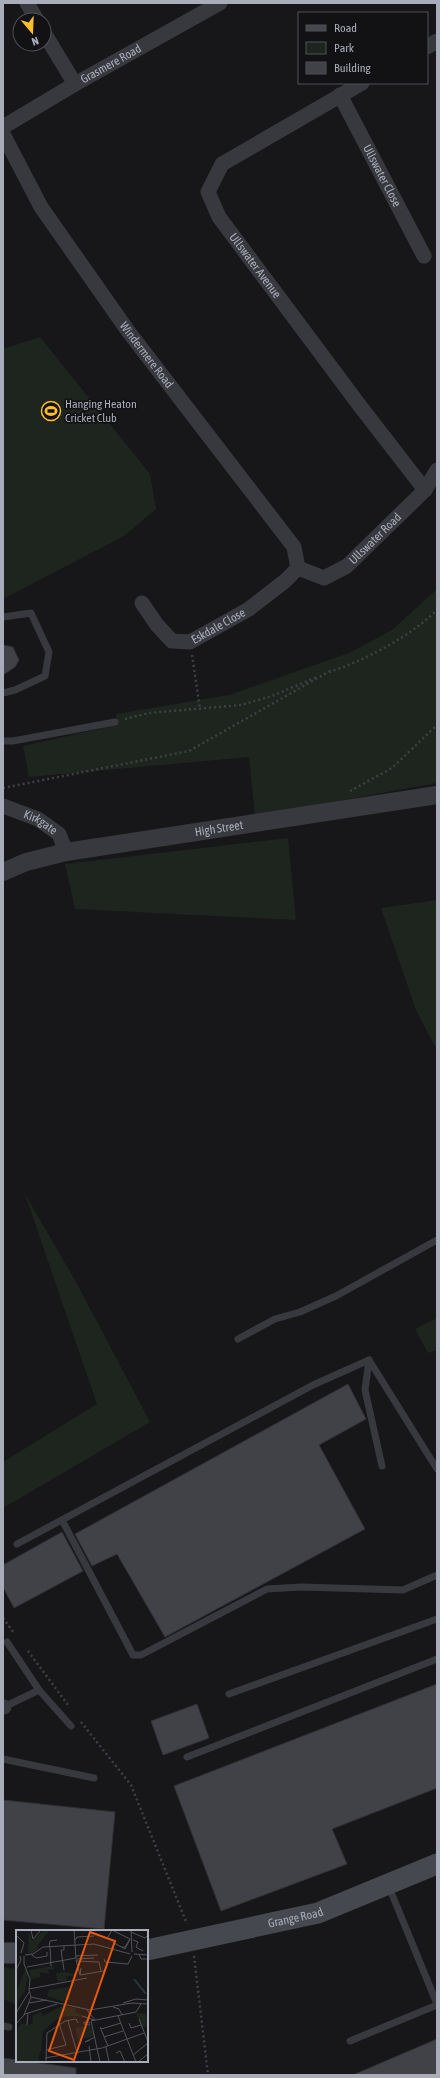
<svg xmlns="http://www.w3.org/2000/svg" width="440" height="2078" font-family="'Asap Condensed',sans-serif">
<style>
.green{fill:#1d251e}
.building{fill:#414247;stroke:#313136}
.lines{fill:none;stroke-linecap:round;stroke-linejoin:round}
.path{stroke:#3e4046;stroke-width:2.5;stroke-dasharray:2 3;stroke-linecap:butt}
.service{stroke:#38393f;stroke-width:7}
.minor{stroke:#38393f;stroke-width:15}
.tertiary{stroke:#38393f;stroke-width:18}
.secondary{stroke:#46484f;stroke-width:21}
.labels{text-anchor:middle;stroke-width:3.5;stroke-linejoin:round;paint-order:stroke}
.street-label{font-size:12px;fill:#a9adba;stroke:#121215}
.poi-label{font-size:12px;fill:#a9adba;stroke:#121215;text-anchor:start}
.inset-river{fill:none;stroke:#2c363f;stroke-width:2}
.inset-road{fill:none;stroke:#51535a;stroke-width:1}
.view{fill:#e8590c;fill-opacity:0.15;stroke:#e8590c;stroke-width:2}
.inset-edge{fill:none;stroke:#a9adba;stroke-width:2}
</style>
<rect width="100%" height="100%" fill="#17171a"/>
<g class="green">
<path d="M40 337 150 474 156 509 124 536 3 599V349Z"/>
<path d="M437 589V783L255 816 249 757 29 777 23 746 117 725 116 714 229 695 349 653 392 630Z"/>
<path d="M288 838 296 920 75 909 65 864Z"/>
<path d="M437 900V1050L416 1010 381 908Z"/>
<path d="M25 1194 76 1282 150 1422 3 1508V1462L97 1404Z"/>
<path d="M437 1318V1350L428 1353 415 1329Z"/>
<path d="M3 1967 17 1969V2005L3 1999Z"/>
</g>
<g class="building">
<path d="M3 645 13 647 19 660 15 667 3 675Z"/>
<path d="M348 1384 366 1419 319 1445 365 1529 165 1637 117 1554 92 1566 75 1534Z"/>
<path d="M62 1532 83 1571 14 1608 3 1587V1565Z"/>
<path d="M437 1684V1788L332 1829 347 1864 221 1911 174 1786Z"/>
<path d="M197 1704 209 1738 163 1755 151 1721Z"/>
<path d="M3 1800 115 1812 104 1929 3 1920Z"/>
<path d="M437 2039V2075H353Z"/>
<path d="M3 2058 76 2068V2075H3Z"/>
</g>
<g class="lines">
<g class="path">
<path d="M192 655 200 709"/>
<path d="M329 672C364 661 411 636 437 610"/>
<path d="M125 719 149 713 241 705 272 696 317 677"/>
<path d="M3 788 189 751 330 671"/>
<path d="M350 791 392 768 437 725"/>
<path d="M3 1618 14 1633"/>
<path d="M28 1651 68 1705"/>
<path d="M81 1722 131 1785 187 1924"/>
<path d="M194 1956 208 2075"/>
</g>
<g class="service">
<path d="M3 617 31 613 49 652 45 676 15 690 3 693"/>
<path d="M3 741H13L115 722"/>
<path d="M238 1339 275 1319 300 1312 336 1296 437 1240"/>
<path d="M382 1466 365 1390 369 1360 437 1469"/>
<path d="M62 1520 133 1655H141L267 1589 301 1587 403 1590 437 1575"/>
<path d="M17 1544 313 1385 369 1360"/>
<path d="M7 1642 39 1690"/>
<path d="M229 1694 437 1619"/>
<path d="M4 1707 39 1690 71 1726"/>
<path d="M187 1757 437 1659"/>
<path d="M3 1759 94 1778"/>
<path d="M389 1887 437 2004"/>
<path d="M3 2026 9 2027"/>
<path d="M350 2041 437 2005"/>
</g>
<g class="minor">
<path d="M27 3 37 20"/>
<path d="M44 33 75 84"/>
<path d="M427 47 437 41"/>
<path id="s1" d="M362 83 222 164 208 192 219 217 360 406 425 490"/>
<path id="s2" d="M340 95 424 256"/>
<path id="s3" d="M3 127 75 84 220 3"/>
<path id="s4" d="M3 134 41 207 128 331 294 547 298 568"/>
<path id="s5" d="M298 568 324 578 347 566 425 490 437 470"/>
<path id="s6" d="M142 603 157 625 172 641 190 642 249 609 285 581 298 568"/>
<path id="s7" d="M3 806 38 819 59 834 66 852"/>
<path d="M3 1707H4"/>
</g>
<path class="tertiary" id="s8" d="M3 872 26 862 66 852 437 795"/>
<g class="secondary">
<path id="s9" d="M147 1950 318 1913 437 1864"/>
<path d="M3 1953H17"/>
</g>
</g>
<defs>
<g id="stadium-ring" transform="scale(1)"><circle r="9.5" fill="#121215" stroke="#ffbf2a" stroke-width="1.5"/><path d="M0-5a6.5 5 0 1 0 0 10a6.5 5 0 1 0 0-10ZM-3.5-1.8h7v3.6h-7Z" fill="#ffbf2a"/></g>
</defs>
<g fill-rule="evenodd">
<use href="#stadium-ring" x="51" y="411"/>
</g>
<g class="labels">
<g class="street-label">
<text dy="4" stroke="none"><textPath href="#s3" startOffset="125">Grasmere Road</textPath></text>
<text dy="4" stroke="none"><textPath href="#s2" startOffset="91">Ullswater Close</textPath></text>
<text dy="4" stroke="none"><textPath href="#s1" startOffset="281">Ullswater Avenue</textPath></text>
<text dy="4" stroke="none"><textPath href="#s4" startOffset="264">Windermere Road</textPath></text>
<text dy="4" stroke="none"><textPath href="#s5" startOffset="93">Ullswater Road</textPath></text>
<text dy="4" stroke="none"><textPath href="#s6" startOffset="99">Eskdale Close</textPath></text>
<text dy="4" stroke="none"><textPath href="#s7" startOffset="41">Kirkgate</textPath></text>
<text dy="4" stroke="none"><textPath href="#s8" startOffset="221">High Street</textPath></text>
<text dy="4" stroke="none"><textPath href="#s9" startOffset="152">Grange Road</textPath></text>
</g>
<g class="poi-label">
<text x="65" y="408">Hanging Heaton<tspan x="65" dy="14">Cricket Club</tspan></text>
</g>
</g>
<g transform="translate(16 1930)">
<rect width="132" height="132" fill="#17171a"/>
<path d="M13 0 16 11 28 0H34L21 16 22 19 15 24 12 22ZM37 36 38 39 32 40 33 44 24 42V47L15 49 13 40ZM10 37 12 44 9 61 0 74V64ZM48 42 60 44 61 45 50 47 51 51 42 52 40 43ZM53 57 54 70 48 69V72L31 66 33 60ZM46 76 60 78 59 82 71 87 51 86 41 89 27 101 25 120 22 128 25 132H0L2 97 5 93 12 95 17 93 16 86 25 82 27 86ZM120 83 132 84V96L126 98ZM74 95 79 106 62 110 59 98Z" fill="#1d251e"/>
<path class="inset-river" d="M118 49 130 64"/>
<path class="inset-road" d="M15 0 17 9 25 0M115 0 116 22M115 2 129 8 132 5M1 6 8 13 5 23M92 7 96 0 114 9 109 19 98 13M59 10 61 7 78 6M117 10 122 12 120 17 127 21M48 16V20H45L48 40M33 17 34 11 41 10M34 17 35 36M106 17H109L114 9M118 24 132 25M123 24 125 29H132M9 25 17 24 27 17 78 14 114 24M16 25 20 28 31 26V22M8 26V34L14 49 13 60 15 67 74 80 116 73 132 74M59 26 82 25M60 29 78 28M88 29 89 32 112 34 116 26M60 30 64 45 65 38M60 31 83 32 85 41M11 37 60 28 58 0M0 40 5 30 4 26M64 45 88 41M13 59 71 48M13 73 31 70M107 73 120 69 132 70M97 77 103 79 106 85M71 80 79 90M0 83 13 62M8 85 15 67M66 86 78 90M102 86 120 132M123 89 132 112M52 91 61 123M113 93 115 98 125 95M0 94 9 84 41 74M11 95 12 83M74 95 68 94V92L74 93M84 97 92 116M85 99 105 93M88 107 107 101M74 110 69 112 79 107M73 116 75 132M90 117 93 132M30 120 50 115 43 93M100 123 104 121 109 132M117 125 132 113M29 128 86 118 128 103M30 132 31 103 49 91 60 89 62 93M84 132 75 91 120 82 125 74M122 132 132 124"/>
<path class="view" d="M74 2 99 11 58 130 33 121Z"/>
<rect width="132" height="132" class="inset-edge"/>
</g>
<rect width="440" height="2078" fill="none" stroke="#a9adba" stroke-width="8"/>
<rect x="298" y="12" width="130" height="72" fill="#121215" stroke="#4e5057"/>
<rect x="306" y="25" width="20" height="6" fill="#46484f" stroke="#4e5057"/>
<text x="334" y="32" font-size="12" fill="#a9adba">Road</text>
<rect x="306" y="42" width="20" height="12" fill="#1d251e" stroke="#4e5057"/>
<text x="334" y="52" font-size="12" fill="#a9adba">Park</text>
<rect x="306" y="62" width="20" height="12" fill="#414247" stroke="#4e5057"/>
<text x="334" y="72" font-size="12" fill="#a9adba">Building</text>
<g transform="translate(32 32) rotate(161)"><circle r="19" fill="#121215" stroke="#4e5057"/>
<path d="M0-3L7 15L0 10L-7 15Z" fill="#ffbf2a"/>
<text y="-6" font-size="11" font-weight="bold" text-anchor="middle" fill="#a9adba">N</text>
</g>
</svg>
